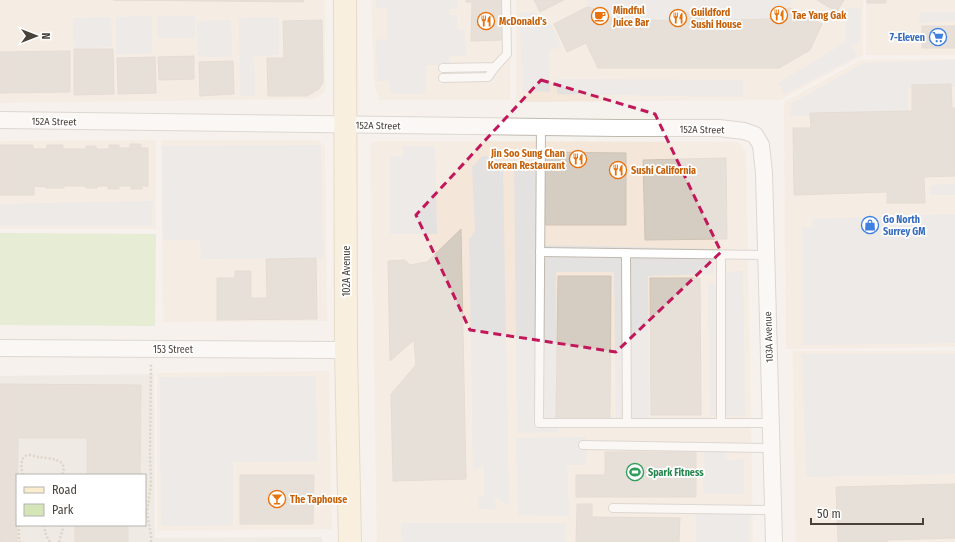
<svg xmlns="http://www.w3.org/2000/svg" width="955" height="542" font-family="'Fira Sans Condensed',sans-serif">
<style>
.residential{fill:#e8e3da;fill-rule:evenodd}
.commercial{fill:#f4e7d9}
.green{fill:#d4e6b8}
.parking{fill:#e4e2e0}
.building{fill:#d6cdc2;stroke:#d0c4b5}
.lines{fill:none;stroke-linecap:round;stroke-linejoin:round}
.lane-casing{stroke:#c0b9af;stroke-width:10}
.street-casing{stroke:#c0b9af;stroke-width:18}
.secondary-casing{stroke:#d1c19e;stroke-width:24}
.path{stroke:#c1b3a1;stroke-width:2.5;stroke-dasharray:2 2;stroke-linecap:butt}
.lane{stroke:#fff;stroke-width:8}
.street{stroke:#fff;stroke-width:16}
.secondary{stroke:#fbeecf;stroke-width:22}
.marked{fill:none;stroke:#c2185b;stroke-width:3;stroke-dasharray:8 5;stroke-linejoin:round}
.labels{text-anchor:middle;stroke-width:3.5;stroke-linejoin:round;paint-order:stroke}
.food-label{font-size:10px;font-weight:bold;fill:#c56008;stroke:#fff;text-anchor:start}
.shop-label{font-size:10px;font-weight:bold;fill:#366cbe;stroke:#fff;text-anchor:end}
.street-label{font-size:10px;fill:#49423a;stroke:#fff}
.leisure-label{font-size:10px;font-weight:bold;fill:#27864d;stroke:#fff;text-anchor:start}
</style>
<rect width="100%" height="100%" fill="#f5f1ec"/>
<path class="residential" d="M154 374 155 538 322 537V542H0V376ZM17 475H145V525H17Z"/>
<g class="commercial">
<path d="M0 0H325V92L314 99 0 103Z"/>
<path d="M371 0H511L510 100H380L374 85Z"/>
<path d="M516 0H863V55L780 100 516 102Z"/>
<rect x="866" y="0" width="89" height="55"/>
<path d="M955 59V347L786 349 784 102 861 60Z"/>
<path d="M156 140V229H0V141Z"/>
<path d="M161 140H318L325 147 327 321 163 322Z"/>
<path d="M375 141 738 142 746 151 753 542H377L370 146Z"/>
<path d="M793 351H955V542H795Z"/>
<path d="M329 371 332 529 157 531V373Z"/>
</g>
<path class="green" d="M0 233 156 234 155 326 0 325Z"/>
<g class="parking">
<path d="M376 0H457L458 9H449V15H457V30H465L466 56H449V64L426 65V94L390 93 389 81H377L376 40 387 39V8H376Z"/>
<path d="M586 0H791L790 8 769 19 707 21 705 13 677 12 667 21 608 17 604 11 587 7Z"/>
<path d="M861 8 860 43 852 44 857 56 785 94 778 83 846 42V9Z"/>
<path d="M519 12H534L547 22 554 29 561 47 549 50 550 92 523 91Z"/>
<path d="M920 12H955V21L919 23Z"/>
<path d="M152 16V53L116 54V17Z"/>
<rect x="157" y="16" width="38" height="22"/>
<path d="M111 17 112 47 74 48 73 18Z"/>
<path d="M279 17V55L254 56 255 96H240L239 18Z"/>
<path d="M231 20 232 57H198L197 21Z"/>
<path d="M955 60V87L908 88V112L790 116 792 103 864 63Z"/>
<path d="M556 79 743 80V97L557 94Z"/>
<path d="M321 145 323 258 201 259 200 240H163L162 146Z"/>
<path d="M403 146 435 147 437 234H390V156L403 157Z"/>
<path d="M482 156 493 157 503 164 509 506 495 497 496 509H479L478 498 484 496V464L473 472 469 240 475 231 472 167Z"/>
<path d="M514 161 543 162 545 245 714 249V274L648 276 649 418 616 419 614 272H556L557 432 517 433Z"/>
<path d="M955 184V195H930V185Z"/>
<path d="M153 201 151 226H0V204Z"/>
<path d="M955 214V343L803 345 802 227H813L812 219Z"/>
<path d="M743 271 745 416 710 415 708 283H726L727 272Z"/>
<path d="M802 354H955V474L806 477Z"/>
<path d="M316 376 317 461 233 462V525L161 526 160 377Z"/>
<path d="M586 437V465H567L569 516 518 515 516 438Z"/>
<path d="M725 450V460L744 459V494L703 493 704 451Z"/>
<path d="M750 513V542H696V514Z"/>
<path d="M401 523H566L565 542H402Z"/>
</g>
<g class="building">
<path d="M113 0H304L303 2Z"/>
<path d="M466 0H501L502 40 471 41 472 2H466Z"/>
<path d="M534 0H564L540 12Z"/>
<path d="M817 0H844L837 12Z"/>
<rect x="867" y="0" width="19" height="3"/>
<path d="M587 7 604 11 608 17 667 21 677 12 705 13 707 21 769 19 774 12 790 8 822 24 810 50 779 68H598L586 43 567 52 554 24Z"/>
<path d="M322 20 323 75V82L319 89 307 96H268L267 58H284L283 21Z"/>
<rect x="922" y="26" width="33" height="22"/>
<path d="M74 49H113L114 94 74 95Z"/>
<path d="M70 51V92L0 93V52Z"/>
<path d="M194 56V79L159 80 158 57Z"/>
<path d="M155 57 156 93 118 94 117 58Z"/>
<path d="M233 61 234 94 200 96 199 62Z"/>
<path d="M951 84 952 108H955V176L924 177 925 203H887V192L794 195 793 128H811L810 113 912 111V85Z"/>
<path d="M130 144H141V148H148V186H142V189H131V186H119V189H108V186H97V188H86V186H64V188H46V187L34 186V195H0V145H33V149H47V145H63V149H86V146H96V149H109V145H119V148H130Z"/>
<path d="M545 152 626 153V225H545Z"/>
<path d="M726 158 727 239 645 240 643 160Z"/>
<path d="M461 229 466 479 393 481 391 394 416 365 414 340 390 361 388 261 405 260 410 265 427 262Z"/>
<path d="M316 258 317 319 217 320V278H235V271H251V298H267L266 259Z"/>
<path d="M558 276H611L610 419H556Z"/>
<path d="M650 278H700L701 415H651Z"/>
<path d="M0 384 141 385 140 475H87V438H18L17 542H0Z"/>
<path d="M605 452H696V497H576V475H605Z"/>
<path d="M240 475H314L313 524H240Z"/>
<path d="M955 484V538L887 540 888 542H838L836 487Z"/>
<path d="M577 504H592V517L680 518 679 542H576Z"/>
<rect x="75" y="525" width="53" height="17"/>
</g>
<g class="lines">
<g class="lane-casing">
<g id="lane">
<path d="M443 68 495 67 507 54 506 0"/>
<path d="M443 78 488 77 495 67"/>
<path d="M541 127 539 423H771"/>
<path d="M540 252 766 255"/>
<path d="M626 253 627 423"/>
<path d="M721 255V423"/>
<path d="M583 445 771 448"/>
<path d="M613 508 773 510"/>
</g>
</g>
<g class="street-casing">
<g id="street">
<path d="M0 120 616 128H719L744 131 755 135 761 145 764 173 774 542"/>
<path d="M0 348 346 350"/>
</g>
</g>
<g class="secondary-casing">
<path id="secondary" d="M345 0 346 350 350 542"/>
</g>
<g class="path">
<path d="M23 475C21 468 19 455 30 455 34 456 37 457 40 457 50 459 69 458 62 475"/>
<path d="M19 525V539L20 542"/>
<path d="M44 525 46 535 50 542"/>
<path d="M59 542 64 525"/>
<path d="M151 542V535L147 513 151 484 150 453 151 363"/>
</g>
<use href="#lane" class="lane"/>
<use href="#street" class="street"/>
<use href="#secondary" class="secondary"/>
</g>
<path d="M0 0H955V542H0ZM541 80 655 114 721 252 616 352 470 330 416 215Z" fill="#f5f1ec" fill-opacity=".55" fill-rule="evenodd"/>
<path class="marked" d="M541 80 655 114 721 252 616 352 470 330 416 215Z"/>
<defs>
<g id="restaurant-ring" transform="scale(0.9)"><circle r="9.5" fill="#fff" stroke="#e8710a" stroke-width="1.5"/><path d="M-5-6h1v4h1v-4h1v4h1v-4h1v5L-1.5 .5V6h-2V.5L-5-1ZM5-6V6H3V1.5H1.5Q1.5-4 5-6Z" fill="#e8710a"/></g>
<g id="cafe-ring" transform="scale(0.9)"><circle r="9.5" fill="#fff" stroke="#e8710a" stroke-width="1.5"/><path d="M-5.5-4.5H6V0H3Q3 3.5 0 3.5H-2.5Q-5.5 3.5-5.5 0ZM3-3.2v2h1.7v-2ZM-6 4.5H4V6H-6Z" fill="#e8710a"/></g>
<g id="supermarket-ring" transform="scale(0.9)"><circle r="9.5" fill="#fff" stroke="#3f7fe0" stroke-width="1.5"/><path d="M-6-5.5h2.5l.6 2H6L4.5 2H-2.5L-4.4-4H-6ZM-1.5 3.2a1.3 1.3 0 1 0 .1 0ZM3 3.2a1.3 1.3 0 1 0 .1 0Z" fill="#3f7fe0"/></g>
<g id="shop-ring" transform="scale(0.9)"><circle r="9.5" fill="#fff" stroke="#3f7fe0" stroke-width="1.5"/><path d="M-5-2.5h2.3a2.7 3.5 0 0 1 5.4 0H5L5.5 6h-11ZM-1.5-2.5h3a1.5 2.3 0 0 0-3 0Z" fill="#3f7fe0"/></g>
<g id="stadium-ring" transform="scale(0.9)"><circle r="9.5" fill="#fff" stroke="#2e9e5b" stroke-width="1.5"/><path d="M0-5a6.5 5 0 1 0 0 10a6.5 5 0 1 0 0-10ZM-3.5-1.8h7v3.6h-7Z" fill="#2e9e5b"/></g>
<g id="bar-ring" transform="scale(0.9)"><circle r="9.5" fill="#fff" stroke="#e8710a" stroke-width="1.5"/><path d="M-6-5H6L.8 .8V4.5H3.5V6h-7V4.5H-.8V.8Z" fill="#e8710a"/></g>
</defs>
<g fill-rule="evenodd">
<use href="#restaurant-ring" x="779" y="15"/>
<use href="#cafe-ring" x="600" y="16"/>
<use href="#restaurant-ring" x="678" y="18"/>
<use href="#restaurant-ring" x="486" y="21"/>
<use href="#supermarket-ring" x="938" y="37"/>
<use href="#restaurant-ring" x="578" y="159"/>
<use href="#restaurant-ring" x="618" y="170"/>
<use href="#shop-ring" x="870" y="225"/>
<use href="#stadium-ring" x="635" y="472"/>
<use href="#bar-ring" x="277" y="499"/>
</g>
<g class="labels">
<g class="food-label">
<text x="613" y="14">Mindful<tspan x="613" dy="12">Juice Bar</tspan></text>
<text x="691" y="16">Guildford<tspan x="691" dy="12">Sushi House</tspan></text>
<text x="792" y="19">Tae Yang Gak</text>
<text x="499" y="25">McDonald's</text>
<text x="565" y="157" text-anchor="end">Jin Soo Sung Chan<tspan x="565" dy="12">Korean Restaurant</tspan></text>
<text x="631" y="174">Sushi California</text>
<text x="290" y="503">The Taphouse</text>
</g>
<g class="shop-label">
<text x="925" y="41">7-Eleven</text>
<text x="883" y="223" text-anchor="start">Go North<tspan x="883" dy="12">Surrey GM</tspan></text>
</g>
<g class="street-label">
<text transform="translate(54 121) rotate(1)" y="4">152A Street</text>
<text transform="translate(378 125) rotate(1)" y="4">152A Street</text>
<text transform="translate(702 129) rotate(1)" y="4">152A Street</text>
<text transform="translate(346 271) rotate(-90)" y="4">102A Avenue</text>
<text transform="translate(768 337) rotate(-92)" y="4">103A Avenue</text>
<text x="173" y="353">153 Street</text>
</g>
<g class="leisure-label">
<text x="648" y="476">Spark Fitness</text>
</g>
</g>
<rect x="16" y="474" width="130" height="52" fill="#ffffff" stroke="#b6b3b0"/>
<rect x="24" y="487" width="20" height="6" fill="#fbeecf" stroke="#b6b3b0"/>
<text x="52" y="494" font-size="12" fill="#49423a">Road</text>
<rect x="24" y="504" width="20" height="12" fill="#d4e6b8" stroke="#b6b3b0"/>
<text x="52" y="514" font-size="12" fill="#49423a">Park</text>
<g transform="translate(36 36) rotate(90)" stroke="#ffffff" stroke-width="3" paint-order="stroke">
<path d="M0-3L7 15L0 10L-7 15Z" fill="#49423a"/>
<text y="-6" font-size="11" font-weight="bold" text-anchor="middle" fill="#49423a">N</text>
</g>
<path d="M811 518v6h112v-6" fill="none" stroke="#49423a" stroke-width="2"/>
<text x="817" y="518" font-size="12" fill="#49423a" stroke="#ffffff" stroke-width="3" paint-order="stroke">50 m</text>
</svg>
